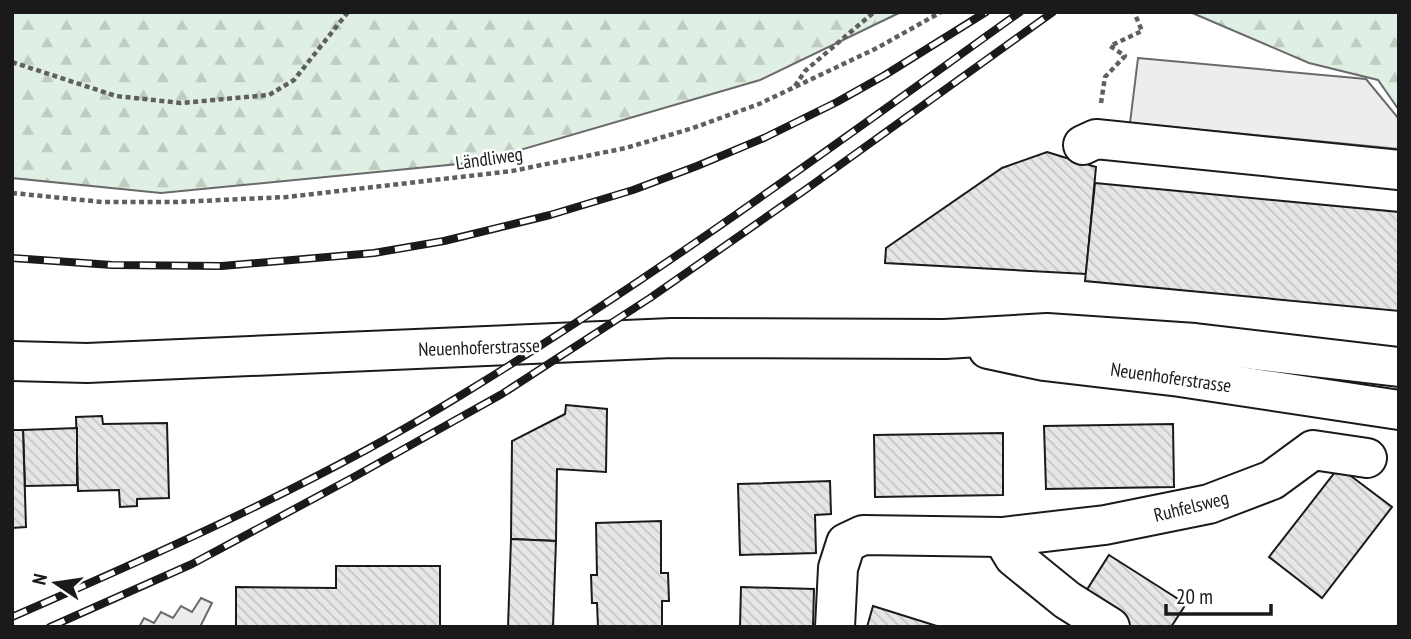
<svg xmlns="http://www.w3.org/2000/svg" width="1411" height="639" font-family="'PT Sans Narrow',sans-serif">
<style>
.forest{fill:url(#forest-firs);stroke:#6a6a6a;stroke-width:2}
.parking{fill:#ededed;stroke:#6a6a6a;stroke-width:2}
.building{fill:url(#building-back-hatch);stroke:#1a1a1a;stroke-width:2}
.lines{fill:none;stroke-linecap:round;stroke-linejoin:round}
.minor-casing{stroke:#1a1a1a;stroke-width:42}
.major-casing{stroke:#1a1a1a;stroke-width:42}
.path{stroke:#5f5f5f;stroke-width:4.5;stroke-dasharray:5 3.5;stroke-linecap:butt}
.minor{stroke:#fff;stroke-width:38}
.major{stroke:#fff;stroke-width:38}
.rail-casing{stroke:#1a1a1a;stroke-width:8}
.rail{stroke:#fff;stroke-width:5;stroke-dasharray:16;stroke-linecap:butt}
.labels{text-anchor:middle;stroke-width:5;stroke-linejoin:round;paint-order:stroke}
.street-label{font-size:19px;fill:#1a1a1a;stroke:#fff}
</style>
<defs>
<pattern id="forest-firs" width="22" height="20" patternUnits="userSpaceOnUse" patternTransform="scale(1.75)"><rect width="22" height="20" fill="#e0efe3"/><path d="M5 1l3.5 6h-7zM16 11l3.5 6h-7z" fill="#c0ccc2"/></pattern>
<pattern id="building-back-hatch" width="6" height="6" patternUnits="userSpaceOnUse" patternTransform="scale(1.75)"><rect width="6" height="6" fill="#e6e6e6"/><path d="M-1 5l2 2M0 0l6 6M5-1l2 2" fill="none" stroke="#c5c5c5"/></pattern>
</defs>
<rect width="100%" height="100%" fill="#fff"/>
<g class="forest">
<path d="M12 12H901L760 80 479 162 161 193 12 178Z"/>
<path d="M1190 12H1399V110L1378 80 1309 63Z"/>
</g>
<g class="parking">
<path d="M1138 58 1366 79 1399 119V149L1130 123Z"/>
<path d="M201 598 212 603 200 627H139L144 618 154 623 161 612 173 618 181 606 192 612Z"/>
</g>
<g class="building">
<path d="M1047 152 1096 167 1086 274 885 263 886 248 1002 168Z"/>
<path d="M1095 183 1399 212V311L1085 281Z"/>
<path d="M566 405 607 409 606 472 557 469 556 541 511 539 512 441 565 414Z"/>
<path d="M102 416 103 424 167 423 169 498 137 499V506L120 507 119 490 78 491 76 417Z"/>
<path d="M1173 424 1174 487 1046 489 1044 426Z"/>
<path d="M77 428V485L25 486 23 430Z"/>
<path d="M12 430H23L26 527 12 528Z"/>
<path d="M1003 433V495L875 497 874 435Z"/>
<path d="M1339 467 1392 507 1322 598 1269 557Z"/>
<path d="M830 481 831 514 815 515 816 553 740 555 738 484Z"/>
<path d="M661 521V573H668L669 601H662V627H598L597 603H592L591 575H597L596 523Z"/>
<path d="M511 539 556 541 553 627H508Z"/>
<path d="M1109 555 1186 604 1171 627H1125L1081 599Z"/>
<path d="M336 566H440V627H236V587L336 588Z"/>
<path d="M741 587 814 589 813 627H740Z"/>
<path d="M873 606 940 627H867Z"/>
</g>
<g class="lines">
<g class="minor-casing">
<g id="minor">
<path d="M1083 145 1096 139 1399 170"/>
<path d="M1002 537 1014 557 1067 600 1110 627"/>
<path d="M835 627 838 568 846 543 863 535 1002 537 1105 525 1209 504 1272 480 1313 450 1367 458"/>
</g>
</g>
<g class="major-casing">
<g id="major">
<path d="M988 349 1044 361 1180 377 1399 410"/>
<path d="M12 361 87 363 672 338 945 339 1047 333 1195 343 1399 367"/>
</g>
</g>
<g class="path">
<path d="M1398 12H1399"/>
<path d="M12 62 116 96 181 103 269 95 294 80 348 12"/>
<path d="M795 86 805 71 874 12"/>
<path d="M1101 103 1105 77 1125 56 1110 46 1142 31 1134 12"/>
<path d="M12 193 102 202H177L287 197 512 171 626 148 693 128 759 104 877 48 941 12"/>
</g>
<use href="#minor" class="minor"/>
<use href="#major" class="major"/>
<g class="rail-casing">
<g id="rail">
<path d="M12 258 112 265 222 266 374 253 444 241 550 215 633 190 697 166 764 138 837 102 885 75 986 12"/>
<path d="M12 617C166 550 320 482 463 394 655 277 837 143 1020 12"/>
<path d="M50 627 192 564 352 478 502 394 650 298 805 190 1053 12"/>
</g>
</g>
<use href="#rail" class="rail"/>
</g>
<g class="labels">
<g class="street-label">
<text transform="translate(489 158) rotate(-8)" y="7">Ländliweg</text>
<text transform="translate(479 347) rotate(-2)" y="7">Neuenhoferstrasse</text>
<text transform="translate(1171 377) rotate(8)" y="7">Neuenhoferstrasse</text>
<text transform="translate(1191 506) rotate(-14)" y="7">Ruhfelsweg</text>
</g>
</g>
<rect width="1411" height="639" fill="none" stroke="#1a1a1a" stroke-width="28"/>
<g transform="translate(56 583) rotate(283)" stroke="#ffffff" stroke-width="5" paint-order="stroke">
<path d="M0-5L12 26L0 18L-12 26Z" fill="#1a1a1a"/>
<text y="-10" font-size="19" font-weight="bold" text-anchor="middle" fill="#1a1a1a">N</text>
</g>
<path d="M1166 604v10h105v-10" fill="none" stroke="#1a1a1a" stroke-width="3.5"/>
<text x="1176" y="604" font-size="21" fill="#1a1a1a" stroke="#ffffff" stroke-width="5" paint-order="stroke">20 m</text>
</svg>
